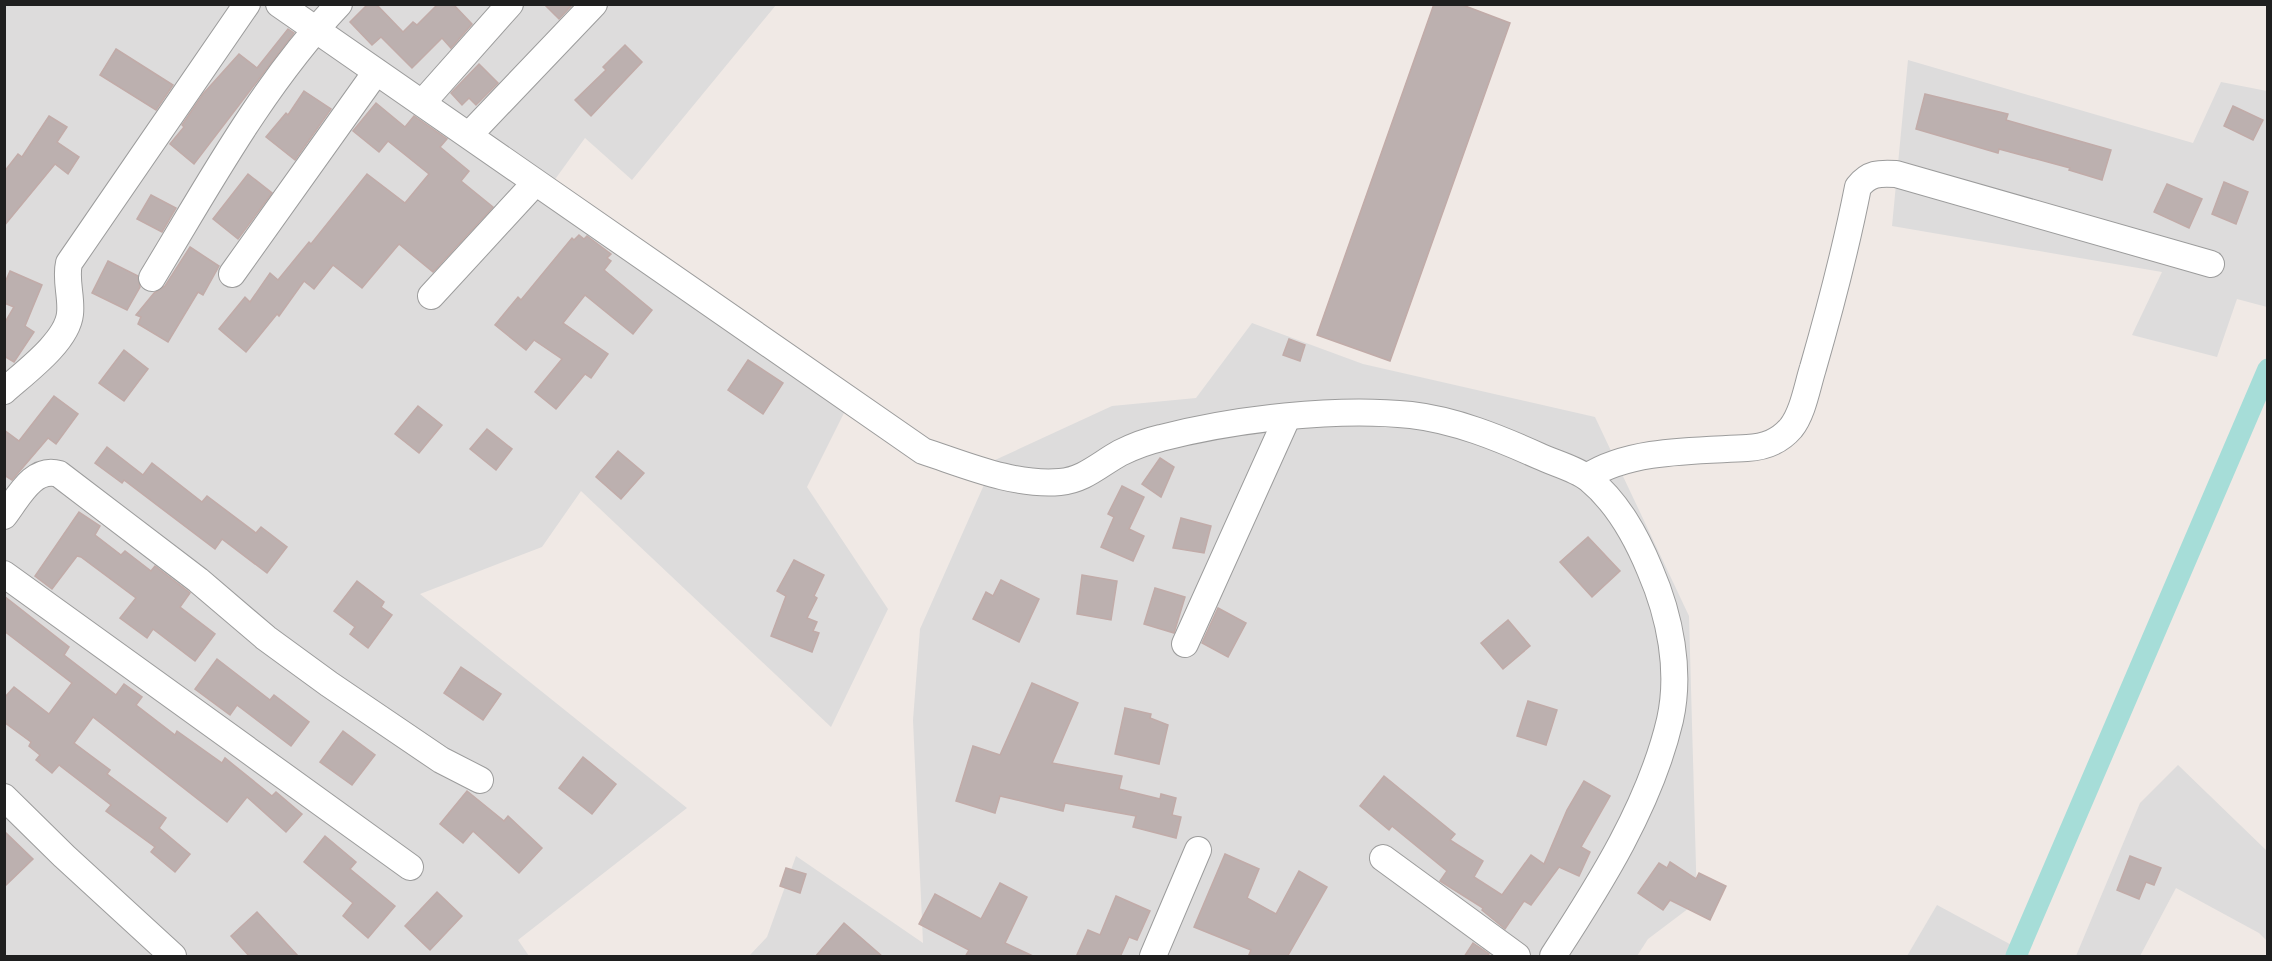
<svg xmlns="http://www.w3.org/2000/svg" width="2272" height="961" font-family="'Space Grotesk',sans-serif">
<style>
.residential{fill:#dddcdc}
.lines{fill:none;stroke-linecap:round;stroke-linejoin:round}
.canal{stroke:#a6ddd8;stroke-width:21}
.building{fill:#bcb0af;stroke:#c1aba8;stroke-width:1.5}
.street-casing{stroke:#9c9c9c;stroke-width:28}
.street{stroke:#fff;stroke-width:26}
</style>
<rect width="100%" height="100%" fill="#f0e9e5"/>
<g class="residential">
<path d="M5 5H776L632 180 585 138 548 189 848 405 807 487 888 609 831 727 581 491 542 547 420 594 687 808 518 940 529 956H5Z"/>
<path d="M1908 60 2193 143 2221 82 2267 91V307L2237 299 2217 357 2132 335 2162 272 1892 226Z"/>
<path d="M1252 323 1363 364 1595 417 1689 616 1697 902 1648 939 1637 956H749L767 937 796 856 923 943 913 720 920 629 995 460 1112 406 1196 398Z"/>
<path d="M2178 765 2267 851V941L2259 933 2176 888 2140 956H2076L2140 803Z"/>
<path d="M1937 905 2032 956H1907Z"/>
</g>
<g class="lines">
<path class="canal" d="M2016 956 2268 369"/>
</g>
<g class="building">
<path d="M368 4H376L403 32 413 22 417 25 438 4H453L472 24 451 48 442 38 412 68 381 37 372 45 350 22Z"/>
<path d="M544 4H573L559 19Z"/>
<path d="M1434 4H1460L1510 23 1390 361 1317 335Z"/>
<path d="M288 29 294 33 194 164 170 144 184 127 182 125 203 94 239 54 257 68Z"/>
<path d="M625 45 642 62 591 116 575 100 606 70 603 67Z"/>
<path d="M116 49 173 85 156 110 100 75Z"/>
<path d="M479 64 498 83 476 105 469 98 462 105 451 93Z"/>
<path d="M304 91 331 109 295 160 266 137 286 113 288 115Z"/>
<path d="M1925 94 2008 114 2006 120 2111 150 2102 180 2069 170 2070 168 1999 149 1998 153 1916 129Z"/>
<path d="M376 103 405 127 414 116 447 139 440 147 469 171 461 181 493 207 433 272 399 244 362 288 333 265 314 289 304 281 279 316 277 314 246 352 219 329 245 297 250 302 270 273 278 280 309 242 311 244 367 174 405 203 429 174 388 141 379 152 353 131Z"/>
<path d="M2233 106 2263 120 2253 140 2224 126Z"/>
<path d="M49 116 67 127 57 142 79 157 68 174 55 164 4 226V172L18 154 22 157Z"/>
<path d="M248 174 272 193 238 239 213 219Z"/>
<path d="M2224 182 2248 192 2236 224 2212 214Z"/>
<path d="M2167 184 2202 199 2189 228 2154 212Z"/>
<path d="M151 195 176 208 162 232 137 219Z"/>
<path d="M579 235 584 239 587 236 611 254 607 258 611 261 604 270 652 310 633 334 585 295 563 323 608 354 591 378 585 374 556 409 535 392 562 359 534 340 526 350 495 325 518 297 521 300 572 238 574 240Z"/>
<path d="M190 247 219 266 203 295 198 292 168 342 138 324 141 317 136 315 154 293 165 286Z"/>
<path d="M108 261 138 276 140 287 127 310 92 293Z"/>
<path d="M10 271 42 285 25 326 34 332 14 362 4 356V324L14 307 4 303V285Z"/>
<path d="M1289 339 1305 345 1300 361 1283 355Z"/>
<path d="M124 350 148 369 124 401 99 383Z"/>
<path d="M748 360 783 383 763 414 728 390Z"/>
<path d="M54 396 78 414 56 444 48 438 12 480 4 475V430L19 441Z"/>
<path d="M418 406 442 425 419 453 395 434Z"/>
<path d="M487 429 512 449 496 470 470 449Z"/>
<path d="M107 447 143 475 152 463 202 502 207 496 256 533 261 527 287 547 267 573 222 539 215 549 124 480 122 483 95 463Z"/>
<path d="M618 451 644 473 621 499 596 477Z"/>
<path d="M1160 458 1174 467 1161 497 1142 484Z"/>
<path d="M1122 486 1144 497 1129 529 1144 536 1133 561 1101 547 1114 517 1108 514Z"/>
<path d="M79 512 100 526 95 535 121 555 125 551 151 571 155 566 190 593 180 607 215 634 195 661 153 629 147 638 120 618 136 598 81 557 77 556 52 589 35 576Z"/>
<path d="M1181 518 1211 526 1204 553 1173 548Z"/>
<path d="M1588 537 1620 571 1592 597 1560 562Z"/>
<path d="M794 560 824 575 814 596 817 598 807 618 817 622 813 631 819 633 812 652 771 636 786 596 777 591Z"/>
<path d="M1082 575 1117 581 1111 620 1077 614Z"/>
<path d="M1001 580 1039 599 1019 642 973 619 986 592 993 596Z"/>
<path d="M357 581 384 602 381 607 392 615 368 648 350 634 355 627 334 611Z"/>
<path d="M1155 588 1185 597 1174 633 1144 624Z"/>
<path d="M4 596 69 647 64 655 116 695 124 684 142 697 136 705 175 735 177 731 222 763 225 758 272 796 276 792 302 814 286 832 247 797 227 822 93 717 74 743 110 770 107 774 166 818 159 828 190 854 175 872 151 852 155 847 106 811 111 805 59 765 52 773 36 760 40 755 29 746 31 742 4 722V698L14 687 49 714 72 683 4 631Z"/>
<path d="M1218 608 1246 623 1228 657 1202 643Z"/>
<path d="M1508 620 1530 646 1503 669 1481 643Z"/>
<path d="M217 659 270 700 274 695 309 722 291 746 237 705 230 715 195 689Z"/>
<path d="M461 667 501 694 483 720 444 693Z"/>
<path d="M1032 683 1078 703 1052 763 1122 776 1119 789 1160 799 1161 794 1176 798 1172 815 1181 817 1176 838 1133 827 1136 816 1065 803 1063 811 1000 796 995 813 956 801 973 746 1000 755Z"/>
<path d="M1528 701 1557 710 1546 745 1517 736Z"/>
<path d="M1125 708 1151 714 1150 718 1168 725 1159 764 1115 754Z"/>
<path d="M343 731 375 755 352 785 320 762Z"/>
<path d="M583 757 616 784 592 814 559 788Z"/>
<path d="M1384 776 1455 834 1450 840 1483 861 1474 877 1502 895 1531 855 1544 864 1567 810 1584 781 1610 796 1581 847 1590 852 1579 876 1559 867 1531 905 1524 901 1505 929 1482 910 1483 908 1440 881 1447 871 1392 826 1389 830 1360 806Z"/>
<path d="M467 791 504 821 508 816 542 848 519 873 473 831 463 843 440 824Z"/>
<path d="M4 831 33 859 4 887Z"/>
<path d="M325 836 356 862 350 869 395 906 368 938 343 916 353 903 304 862Z"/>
<path d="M1225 854 1259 869 1247 898 1276 914 1299 871 1327 887 1287 957H1248L1251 950 1194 927Z"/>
<path d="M2130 856 2161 868 2154 885 2146 882 2139 899 2117 890Z"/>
<path d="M1670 862 1696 879 1699 873 1726 886 1710 920 1670 900 1663 910 1638 893 1659 863 1667 868Z"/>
<path d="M786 868 806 874 800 893 780 886Z"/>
<path d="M1000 883 1027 897 1005 943 1035 957H965L969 950 919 924 935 894 981 919Z"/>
<path d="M437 892 462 916 430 950 405 926Z"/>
<path d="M1116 896 1150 911 1137 940 1129 937 1120 957H1076L1088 930 1100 935Z"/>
<path d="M257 912 299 957H250L231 936Z"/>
<path d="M844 923 883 957H815Z"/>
<path d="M1473 943 1489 954 1487 957H1464Z"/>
</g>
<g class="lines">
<g class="street-casing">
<g id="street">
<path d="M279 4 923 451C966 465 1014 486 1060 482 1084 480 1100 464 1120 453 1132 447 1148 441 1161 438 1234 419 1336 407 1411 415 1455 420 1499 438 1539 456 1554 463 1577 469 1589 479 1618 503 1636 536 1650 570 1670 616 1681 671 1670 720 1650 805 1600 884 1553 956"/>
<path d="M423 102 510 4"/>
<path d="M469 135 594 4"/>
<path d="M232 274 376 72"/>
<path d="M152 278C209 184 263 84 339 4"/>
<path d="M431 296 535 183"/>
<path d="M4 391C24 373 67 342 70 314 72 297 65 280 69 263L247 4"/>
<path d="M1587 477C1630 449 1697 451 1747 448 1765 447 1779 442 1791 428 1803 413 1807 387 1813 368 1830 309 1846 248 1858 187 1869 173 1879 173 1896 174L2211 264"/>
<path d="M4 516C18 498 33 466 59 474L198 580 266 638 329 684 441 760 480 780"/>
<path d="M4 574 410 867"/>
<path d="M1185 644 1287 418"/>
<path d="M4 797 64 856 173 956"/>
<path d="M1383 858 1517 956"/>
<path d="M1153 956 1198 850"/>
</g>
</g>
<use href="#street" class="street"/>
</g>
<rect width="2272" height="961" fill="none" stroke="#1f1f1f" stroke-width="12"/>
</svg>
